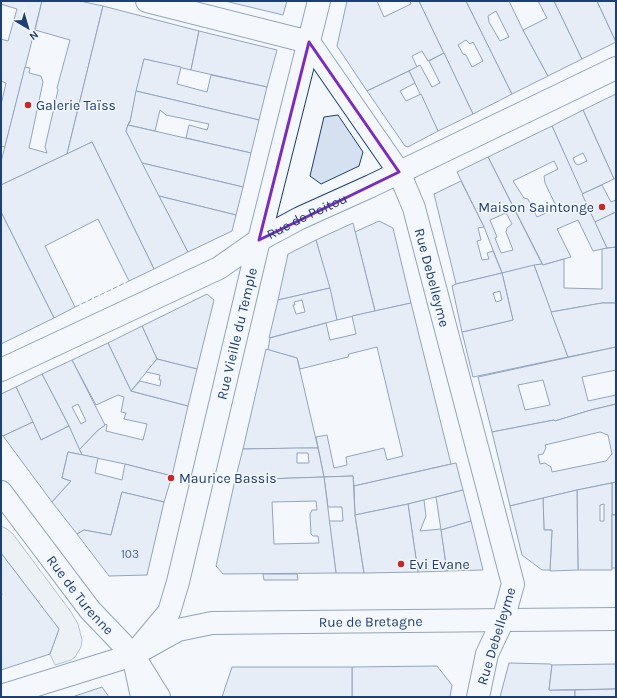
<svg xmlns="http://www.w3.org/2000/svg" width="617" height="698" font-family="Karla,sans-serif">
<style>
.parking{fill:#e3e8f0;stroke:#687fa3}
.building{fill:#d5e0f0;stroke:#1d3f73;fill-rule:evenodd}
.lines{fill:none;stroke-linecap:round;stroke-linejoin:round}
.pedestrian-casing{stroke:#1d3f73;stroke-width:24}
.minor-casing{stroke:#1d3f73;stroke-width:24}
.tertiary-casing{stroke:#1d3f73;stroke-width:24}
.pedestrian{stroke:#f4f7fb;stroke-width:22}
.minor{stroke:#f4f7fb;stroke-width:22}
.tertiary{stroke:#f4f7fb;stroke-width:22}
.fence{stroke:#1d3f73;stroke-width:1;stroke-dasharray:5 2;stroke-linecap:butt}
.marked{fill:none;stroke:#7b2cbf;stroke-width:3;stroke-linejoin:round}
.poi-dot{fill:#c62828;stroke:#f4f7fb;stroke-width:1.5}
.labels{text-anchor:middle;stroke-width:3;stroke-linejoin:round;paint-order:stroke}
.number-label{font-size:12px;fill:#4b6792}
.poi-label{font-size:14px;fill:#1d3f73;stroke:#f4f7fb;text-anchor:start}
.street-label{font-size:14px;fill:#1d3f73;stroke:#f4f7fb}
</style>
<rect width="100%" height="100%" fill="#f4f7fb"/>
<path class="parking" d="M1 526 7 529 13 534 71 612 78 624 82 640 81 647 75 657 71 660 55 665 50 654 59 629 1 553Z"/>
<g class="building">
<path d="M1 1H42L5 147 1 146V105L6 83 1 81V39L8 41 17 9 1 4Z"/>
<path d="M42 1H80L103 6 67 154 1 185V162L25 67 30 68 29 73 41 76 43 82 29 148 47 153 45 147 58 90 57 88 70 40 35 30Z"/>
<path d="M225 1H287L283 15Z"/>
<path d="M347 1H377L384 17 411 4 410 1H419L444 53 428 61 422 51 412 56 417 67 367 91 337 46Z"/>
<path d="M419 1H466L512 94 473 114ZM466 40 470 44 473 42 483 61 472 67 466 55 463 54 458 45Z"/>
<path d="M466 1H509L523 30 548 76 512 94ZM496 11 509 37 500 41 489 22 488 16Z"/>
<path d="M538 1H554L582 59 548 76 523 30 547 18Z"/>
<path d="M554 1H597L616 42 582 59Z"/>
<path d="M597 1H616V42Z"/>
<path d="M103 6 199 31 191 70 144 59 130 122H129L126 131 188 252 154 269 92 142 67 154Z"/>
<path d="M199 31 277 50 267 87 191 70Z"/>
<path d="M444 53 473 114 438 131 409 71 420 65 432 87 440 83 429 61Z"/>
<path d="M144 59 181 67 177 84 207 92 211 75 267 87 259 120 136 91Z"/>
<path d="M409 71 415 83 400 91 406 101 421 94 438 131 408 147 405 146 367 91Z"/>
<path d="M136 91 259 120 251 153 186 138 189 125 207 130 209 124 166 115 160 110 155 131 128 125 130 122Z"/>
<path d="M616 94V178L614 179 583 110Z"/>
<path d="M583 110 614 179 582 194 552 126ZM583 153 587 161 578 165 575 163 573 158Z"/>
<path d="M338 115 363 152 359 166 321 184 310 176 324 117Z"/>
<path d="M128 125 251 153 243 187 142 163 126 131Z"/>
<path d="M552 126 607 248 593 251 578 220 557 229 571 257 543 265 488 157ZM554 161 558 169 544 176 545 183 557 208 537 217 528 199 524 198 513 181Z"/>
<path d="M92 142 154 269 129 281 98 219 45 246 75 307 54 318 1 212V185Z"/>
<path d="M488 157 542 264 502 273 484 227 457 172ZM506 213 512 224 507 228 506 232 513 250 501 253 495 238 497 237 490 220Z"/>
<path d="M142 163 243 187 236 215 159 196Z"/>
<path d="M461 181 484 227 478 228 481 240 477 241 482 260 489 259 487 253 493 251 502 273 456 284 434 194Z"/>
<path d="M602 185 611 202 616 200V212L595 222 582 194Z"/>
<path d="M159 196 236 215 232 231 188 252Z"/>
<path d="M1 212 54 318 1 344Z"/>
<path d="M616 212V247L607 248 595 222Z"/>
<path d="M379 221 393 228 411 303 375 311 355 232Z"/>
<path d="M353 223 375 311 337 320 316 240Z"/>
<path d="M316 240 330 288 278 300 288 254Z"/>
<path d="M616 247V303H602L551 312 534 265 542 264 543 265 564 259V288L602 289V249Z"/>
<path d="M534 265 568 357 473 377 462 332 513 320 502 273Z"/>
<path d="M502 273 513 320 462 332 452 286 456 284ZM500 291 502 300 496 302 493 293Z"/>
<path d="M330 288 337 320 269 338 278 300ZM302 300 305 312 296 314 293 305H295L294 302Z"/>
<path d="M207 294 214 300 197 369 157 359 142 326Z"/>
<path d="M411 303 451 464 354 486 353 476 324 477 316 437 327 435 334 468 347 465 346 457 384 448 387 460 403 456 377 347 349 354 348 357 300 369 297 358 268 350 270 338 326 323 330 340 356 334 352 316Z"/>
<path d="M602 303H616V347L568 357 551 312Z"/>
<path d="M142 326 157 359 131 391 108 343Z"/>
<path d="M108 343 131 391 188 406 172 476 125 464 82 455 79 450 97 431 106 424 107 425 106 431 143 440 147 424 124 419 126 413 121 412 124 397 118 395 96 405 72 360Z"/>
<path d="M616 347V370L582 377 588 401 616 395V404L591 410 555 421 554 420 492 432 478 377ZM543 380 550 405 525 410 518 385Z"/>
<path d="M266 349 297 358 318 448 243 449Z"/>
<path d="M157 359 197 369 188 406 131 391 140 381 160 386 161 380H159L160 375 146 372Z"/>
<path d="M72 360 105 425 97 431 79 450 69 426 42 374ZM78 404 86 421 81 424 72 407Z"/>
<path d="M42 374 69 426 41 440 16 387Z"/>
<path d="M16 387 33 422 3 436 1 434V394Z"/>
<path d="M616 404V482L577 490 510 506 492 432 554 420 555 421 591 410ZM600 432 608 435 612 454 606 461 552 472 551 467 545 463 540 464 538 455 543 454 546 448 545 445Z"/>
<path d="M33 422 41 440 69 426 82 455 68 452 62 478 71 481 52 502 3 436Z"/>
<path d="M297 448H318L324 477 235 480 243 449ZM297 453H308L309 463H297Z"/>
<path d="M68 452 98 458 95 473 122 480 125 464 172 476 164 502 122 492 111 535 84 530 77 534 52 502 71 481 62 478Z"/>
<path d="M456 463 463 490 408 504 355 515 354 486Z"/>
<path d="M353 476 355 515 364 573H336L329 521H343L342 507H328L324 477Z"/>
<path d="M324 477 336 573 223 574 216 566 235 480ZM316 501 317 510H312L310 514 311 534 313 536H318L319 543 274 544 272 502Z"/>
<path d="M616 482V515H612V483Z"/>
<path d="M612 483V570H578L577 490ZM604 504V521H600V505Z"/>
<path d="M463 490 471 521 441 530 436 497Z"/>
<path d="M577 490 578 570 550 571 552 530H544L543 498Z"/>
<path d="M122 492 164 502 147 575 109 576 77 534 84 530 111 535Z"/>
<path d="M543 498 544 530H552L550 570H542L522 555 510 506Z"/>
<path d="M424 500 426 516 420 531 441 529 447 571 418 572 408 504Z"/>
<path d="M408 504 418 572 364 573 355 515Z"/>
<rect x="612" y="515" width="4" height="53"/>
<path d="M471 521 483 570 447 571 441 530Z"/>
<path d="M1 553 59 629 50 654 1 670V597L2 594 1 592Z"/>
<path d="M263 574H297L298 580H264Z"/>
<path d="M509 663 550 664 552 665 549 690H575V697H500Z"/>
<path d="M616 664V689L549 690 552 665Z"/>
<path d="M437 666 452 685 450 697H352V667Z"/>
<path d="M232 667H352V697H222Z"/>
<path d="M102 687 109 697H72Z"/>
<path d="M616 689V697H575V690Z"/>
</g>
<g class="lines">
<g class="pedestrian-casing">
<path id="pedestrian" d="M309 42 399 172"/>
</g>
<g class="minor-casing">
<g id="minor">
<path d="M147 1 309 42"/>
<path id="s1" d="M399 172 414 208 513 584 503 620 487 654 478 697"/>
<path id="s2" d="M1 370 219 268 259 240 300 218 371 186 616 68"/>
<path id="s3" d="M159 697 133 655 169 612 178 582 259 240 319 1"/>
</g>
</g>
<g class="tertiary-casing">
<g id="tertiary">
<path id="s4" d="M1 492 90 610 133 655"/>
<path d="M133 655 142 697"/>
<path id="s5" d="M1 696 133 655 178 630 212 623 616 619"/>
</g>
</g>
<use href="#pedestrian" class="pedestrian"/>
<use href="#minor" class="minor"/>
<use href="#tertiary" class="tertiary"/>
<path class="fence" d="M75 307 129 281"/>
</g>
<path d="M0 0H617V698H0ZM309 42 399 172 259 240Z" fill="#f4f7fb" fill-opacity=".55" fill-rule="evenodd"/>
<path class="marked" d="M309 42 399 172 259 240Z"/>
<g class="poi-dot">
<circle cx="28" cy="105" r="4"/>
<circle cx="602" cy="207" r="4"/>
<circle cx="171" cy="478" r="4"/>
<circle cx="401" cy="564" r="4"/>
</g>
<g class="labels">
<g class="number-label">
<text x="130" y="558">103</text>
</g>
<g class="poi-label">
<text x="36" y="110">Galerie Taïss</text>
<text x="594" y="212" text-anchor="end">Maison Saintonge</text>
<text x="179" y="483">Maurice Bassis</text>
<text x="409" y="569">Evi Evane</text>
</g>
<g class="street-label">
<text dy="5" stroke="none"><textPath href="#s2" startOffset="343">Rue de Poitou</textPath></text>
<text dy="5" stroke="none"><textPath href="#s1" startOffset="111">Rue Debelleyme</textPath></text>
<text dy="5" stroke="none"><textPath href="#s3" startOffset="392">Rue Vieille du Temple</textPath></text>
<text dy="5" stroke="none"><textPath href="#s4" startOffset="130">Rue de Turenne</textPath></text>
<text dy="5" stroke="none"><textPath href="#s5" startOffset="383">Rue de Bretagne</textPath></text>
<text transform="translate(496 636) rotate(-73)" y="5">Rue Debelleyme</text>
</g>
</g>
<rect width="617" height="698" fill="none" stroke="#1d3f73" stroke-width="4"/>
<g transform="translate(28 28) rotate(142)" stroke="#f4f7fb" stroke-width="3" paint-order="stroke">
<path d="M0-3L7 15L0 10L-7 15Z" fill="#1d3f73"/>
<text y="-6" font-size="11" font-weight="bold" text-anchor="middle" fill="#1d3f73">N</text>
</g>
</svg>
